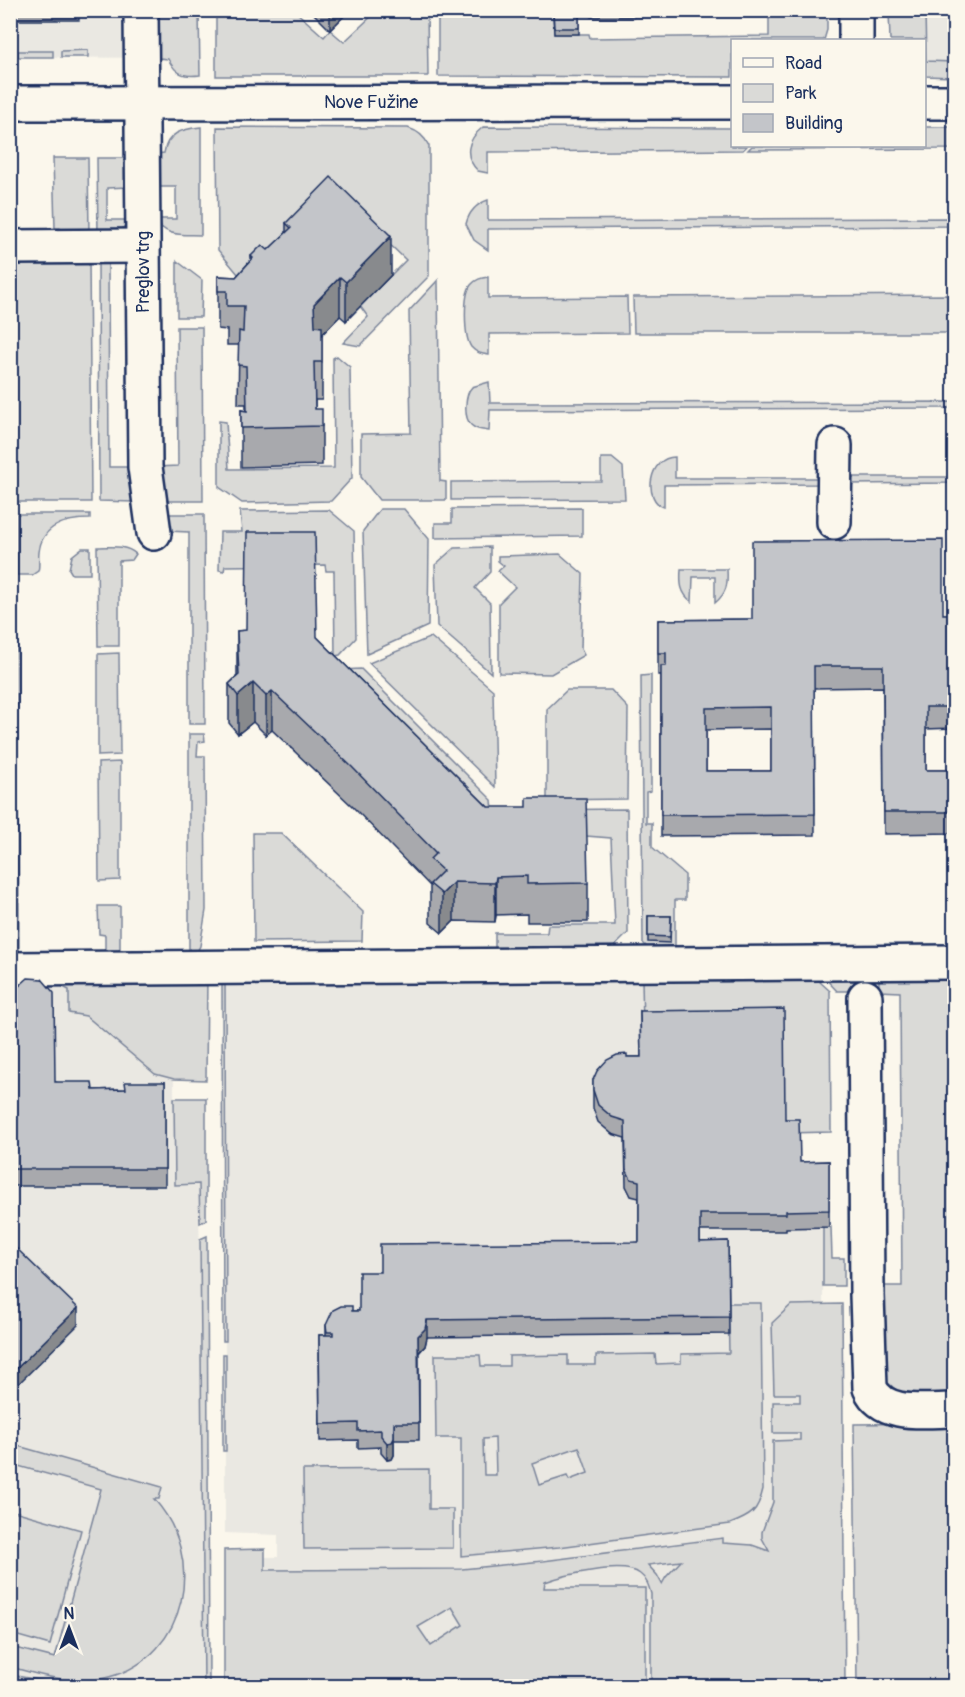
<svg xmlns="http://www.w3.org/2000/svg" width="965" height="1697" font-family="Pangolin,sans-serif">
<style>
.built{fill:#eae8e2}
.green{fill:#dadad7;stroke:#7a849a;stroke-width:1.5;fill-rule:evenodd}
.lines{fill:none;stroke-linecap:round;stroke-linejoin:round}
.minor-casing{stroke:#1b2f5e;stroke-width:38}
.minor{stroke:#fbf7ec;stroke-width:33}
.wall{fill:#a8a9ad;stroke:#1b2f5e;stroke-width:1.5;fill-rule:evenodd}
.shaded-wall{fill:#888a8d;stroke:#1b2f5e;stroke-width:1.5}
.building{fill:#c3c5c9;stroke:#1b2f5e;stroke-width:1.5;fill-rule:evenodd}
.labels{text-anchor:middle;stroke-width:4.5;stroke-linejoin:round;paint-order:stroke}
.street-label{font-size:18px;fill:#1b2f5e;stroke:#fbf7ec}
</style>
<rect width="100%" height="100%" fill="#fbf7ec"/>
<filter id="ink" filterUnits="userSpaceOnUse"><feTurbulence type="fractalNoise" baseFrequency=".0167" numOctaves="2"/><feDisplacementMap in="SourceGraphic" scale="12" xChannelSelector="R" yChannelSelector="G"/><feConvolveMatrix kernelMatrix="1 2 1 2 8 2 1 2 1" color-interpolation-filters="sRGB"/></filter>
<g filter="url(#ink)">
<g class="built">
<path d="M10 11H157L159 58 11 57Z"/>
<path d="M925 11H954V62H926Z"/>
<path d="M642 979 643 1027 800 1179 829 1178V1227H823V1304L829 1305 833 1686H226L229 1557H278V1535L225 1533V980Z"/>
<path d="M10 986 63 987 69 990V1013L86 1016 154 1074 174 1079 175 1185 199 1184 204 1686H73L11 1675Z"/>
</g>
<g class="green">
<path d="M157 11H199L200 75C183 77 176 74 168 59L159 58Z"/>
<path d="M216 11H295L324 37 330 30 344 42 377 11H427L428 76H216Z"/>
<path d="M438 11H583V15L553 16 554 34H589L590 38 769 36V11H827V30L824 40H732V77L438 76Z"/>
<path d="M889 11H925L926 61 954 62V77L925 76 924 40H890Z"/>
<path d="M88 50V57H61V51Z"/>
<rect x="18" y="51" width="35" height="6"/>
<path d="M201 127V235C184 234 164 238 156 219H176V187H156V154L164 153C167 133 182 129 201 127Z"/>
<path d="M217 127 408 128C418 131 425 137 429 146V276L360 346 343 343 368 317 360 306 406 260 355 211 253 292 218 250Z"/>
<path d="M483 127 732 128V146H747L743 150 488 152V173L478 171C463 156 467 140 483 127Z"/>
<path d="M925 127H954V149L748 150 752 146H924Z"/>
<path d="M53 158H88L89 235H61L60 228H55Z"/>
<path d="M97 158H127V187L107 188V220H128C121 235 112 233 98 235Z"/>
<path d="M488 200V220L954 218V226L488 229V250L474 240 466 224C469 212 476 204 488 200Z"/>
<path d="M10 258H89L91 502H11Z"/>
<path d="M98 258 108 262 109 467H128L134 502 99 501Z"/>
<path d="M177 261 202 280 201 317H177Z"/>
<path d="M488 277V298L627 297 628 333 489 334V355C482 354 476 353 471 347 464 337 463 295 471 285 476 279 481 278 488 277Z"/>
<path d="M438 280 440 481 446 482V500H379L361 477V434L411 433 409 311Z"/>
<path d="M954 295V333H634L633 297Z"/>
<path d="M177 327H202L203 501H161L155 467 178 466Z"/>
<path d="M337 356 350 367 352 478 331 501 242 503 219 487V421L226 422 229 469 334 468 333 358Z"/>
<path d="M489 382 490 403 954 402V408L490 410 489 431C482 430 476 430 471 425 463 417 465 394 472 387Z"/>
<path d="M675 457V478H823V484L664 485V507C643 501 648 457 675 457Z"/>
<path d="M601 458H612L623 467 625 499 451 500V482L601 481Z"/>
<path d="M846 477H954V483L846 484Z"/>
<path d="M582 508V536L435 538V523H452V509Z"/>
<path d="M380 509H404L429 539 428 626 367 654 363 531Z"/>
<path d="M329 510 354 531 356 638 340 655 335 656 334 571H326L325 565 225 566 224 571 219 570 220 532H242L240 511Z"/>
<path d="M17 514H90V519C67 519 42 524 39 552 38 559 40 565 38 571L32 575H17Z"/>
<path d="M164 514H204L205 724H189V532L167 531Z"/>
<path d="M97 547C110 547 125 544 136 554L132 560 119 561V646H98Z"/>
<path d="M490 547V572L475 588 490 603 491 673 437 626 435 565 454 548Z"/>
<path d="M82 548H90V574H72L69 569 72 556Z"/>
<path d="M560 554 583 574 581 649 584 655 551 674 499 673V603L515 587 498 571 504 566 498 561V556Z"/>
<path d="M681 569H727C728 584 727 593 715 603V577H693L692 602C680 593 680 583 681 569Z"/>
<path d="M431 637 493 690 495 787 369 663Z"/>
<path d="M10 640 17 641 19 952 11 955Z"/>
<path d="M119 653 120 755 98 756V654Z"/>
<path d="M361 669 492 800 494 822 341 670Z"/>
<path d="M651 675V791L646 792V823H652V847L685 875V900H675V953L659 958 643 943 641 676Z"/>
<path d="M567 690H611L628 708 627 799 547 800V709Z"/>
<path d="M189 734H204L205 741 198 742 197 756H205L206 910 200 946 196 953 189 952Z"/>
<path d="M120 762V880L99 881 98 763Z"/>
<path d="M627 809 628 933 603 958 495 959V933H547L548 925H615L611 838 586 836 517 810Z"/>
<path d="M253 833H281L363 912 362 941 254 942Z"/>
<path d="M98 906H120V951L162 952 105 962V935L99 934Z"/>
<path d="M879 971H954V1397L901 1394 887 1382 884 1375 881 1286H902L900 992 879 991Z"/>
<path d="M809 972 830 991 831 1132 785 1133 643 1027 642 979Z"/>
<path d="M819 972H875V991H837Z"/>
<path d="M207 975 206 1080 174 1079 155 1074 86 1016 69 1013V990L63 987V977Z"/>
<path d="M222 976 225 981 226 1341H223Z"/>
<path d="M174 1098H206V1220L200 1223 199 1184 175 1185Z"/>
<path d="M823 1227H831L832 1258H844V1286H823Z"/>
<path d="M207 1236 209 1686H204L200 1239Z"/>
<path d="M728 1303H761L763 1489C758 1512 751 1516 730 1524L559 1547 461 1556V1438H436L435 1355H480L481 1366H509V1356L568 1355V1365H596V1355L655 1354 656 1364 681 1363V1354L729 1353ZM495 1438 496 1475H484L483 1439ZM579 1447 588 1473 569 1480 567 1476 539 1485 532 1463Z"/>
<path d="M842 1304 845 1686H651V1594C649 1587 647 1579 640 1574 624 1561 564 1575 545 1582L544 1588H645V1686H224V1550L265 1549V1570L462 1569 543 1561 723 1538V1543L752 1545 769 1551 762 1538V1532L773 1502V1441L800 1440V1433H773V1402H800V1394H774L772 1323 791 1305ZM681 1561 666 1577 662 1584 657 1575 648 1565ZM452 1607 463 1625 431 1646 418 1627Z"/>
<rect x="223" y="1354" width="3" height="97"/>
<path d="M954 1423V1686H857L854 1424Z"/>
<path d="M11 1444 162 1487 159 1499H154C206 1556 189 1655 109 1677 76 1686 43 1676 11 1667V1647L55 1658 101 1489 11 1464Z"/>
<path d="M429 1469V1509H453V1548L304 1549 303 1470Z"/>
<path d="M14 1511 81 1530 50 1645 11 1634 10 1526Z"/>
<path d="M10 1675H11L73 1686H11Z"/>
</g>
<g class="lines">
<g class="minor-casing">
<g id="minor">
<path d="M141 10 145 467 154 533"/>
<path d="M856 10V40"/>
<path d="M924 102H954"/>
<path d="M10 103 732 102"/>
<path d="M10 247 143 246"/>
<path d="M834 522 835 445"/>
<path d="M10 969 954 962"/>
<path d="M865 997 867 1295 870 1388C883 1418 927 1410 954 1410"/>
</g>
</g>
<use href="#minor" class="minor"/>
</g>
<g class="wall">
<rect x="10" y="10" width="69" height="10"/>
<path d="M310 10H350L330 30Z"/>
<path d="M553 10H579V34H554Z"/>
<path d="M591 10H765V16L591 17Z"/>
<path d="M286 223 391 275 346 321 340 316 322 334V400H315V409L322 426V465L241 467V410L246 411V404H238L239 345H227V330L218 329V276L236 277 251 260V256L268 250 286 233Z"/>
<path d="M954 614V728L926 729V770H954V833L884 834 883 687 814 688 815 835 661 836V675H658V620L752 619ZM771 729V771H706V730Z"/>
<path d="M237 631 317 637 488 807 588 883V922H527V914L496 915 495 922 454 921 442 933 430 923V886L352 806 272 730 266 735 253 722 238 734 229 723V684L237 676Z"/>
<path d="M648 916H671L670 943 648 942Z"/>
<path d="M10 997 55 1082 93 1090 125 1089 165 1082V1186H10Z"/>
<path d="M640 1011 785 1119 800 1162 829 1161V1227L786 1228V1231H700V1242L728 1241 729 1334 427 1337 425 1346 419 1353V1440H394V1455L392 1459 387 1460 381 1453V1447L358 1448V1440L320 1441 319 1335H326V1325L352 1311H359L380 1272 639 1242V1198L631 1196 626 1186 625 1138 612 1134 598 1122 593 1108V1080L627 1057H641Z"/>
</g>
<g class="shaded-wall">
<path d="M330 10H350L330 30Z"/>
<path d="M391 236V275L346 321V282Z"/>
<path d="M340 277V316L314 343V304Z"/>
<path d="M253 683V722L238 734V696Z"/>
<path d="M272 691V730L266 735V696Z"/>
<path d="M496 877V915L495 922V883Z"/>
<path d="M454 882V921L442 933V894Z"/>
<path d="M78 1308V1325L10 1392V1375Z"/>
<path d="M427 1320V1337L425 1346 418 1353V1336Z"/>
<path d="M394 1423V1455L392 1459 387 1460V1443Z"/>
</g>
<g class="building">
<path d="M553 10H579V28H554Z"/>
<path d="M331 177 391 236 346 282 340 277 314 304 315 326 322 327V362H314L315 409H322V426L241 428V410L247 411 246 366 238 365 239 331 243 332 244 306H227V291H218V276L236 277 253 258 251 256 262 245 268 250 291 228 286 223Z"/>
<path d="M247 532H315L317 637 488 807H527V798H586L588 883 527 884V876L496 877 495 883 454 882 442 894 430 884 443 871 430 859 436 853 352 767 272 691 266 696 253 683 238 696 229 684 239 675 237 631 246 630Z"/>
<path d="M943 540V614H954V707H926V770H954V812H884L883 666H814L815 814 661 815V666H666V653H658V620L752 619V541ZM771 707V771H706V708Z"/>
<path d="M648 916H671L670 937 648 936Z"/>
<path d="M28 978 42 979 54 993 55 1082H92L93 1090 126 1089 125 1082H165V1169H10V997H16L18 987Z"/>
<path d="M784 1009 785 1119H799L800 1162 829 1161V1210L786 1211V1214H700V1242L728 1241 729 1317 427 1320 425 1329 418 1336 419 1423H394V1438L392 1442 387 1443 381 1436V1430L358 1431V1423L320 1424 319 1335H333V1332H327L326 1325 333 1310 341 1306H352V1311H359V1272H380V1244L639 1242V1181L631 1179 626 1169 625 1121 612 1117 598 1105 593 1090V1080L597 1071 607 1060 617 1055 627 1054V1057H641L640 1011Z"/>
<path d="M10 1242 78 1308 10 1375Z"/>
</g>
</g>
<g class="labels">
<g class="street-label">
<text x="371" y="108">Nove Fužine</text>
<text transform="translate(143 272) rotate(-90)" y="6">Preglov trg</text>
</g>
</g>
<rect width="965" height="1697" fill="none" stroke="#fbf7ec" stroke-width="36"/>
<rect x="18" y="18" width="929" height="1661" fill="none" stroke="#1b2f5e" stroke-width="2" filter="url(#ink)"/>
<rect x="731" y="39" width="195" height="108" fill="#fbf7ec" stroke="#a1a7b3" stroke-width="1.5"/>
<rect x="743" y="58" width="30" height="9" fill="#fbf7ec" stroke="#a1a7b3" stroke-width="1.5"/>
<text x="785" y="69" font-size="18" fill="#1b2f5e">Road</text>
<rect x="743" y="84" width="30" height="18" fill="#dadad7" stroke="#a1a7b3" stroke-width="1.5"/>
<text x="785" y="99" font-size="18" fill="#1b2f5e">Park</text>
<rect x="743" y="114" width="30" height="18" fill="#c3c5c9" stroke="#a1a7b3" stroke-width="1.5"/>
<text x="785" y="129" font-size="18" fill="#1b2f5e">Building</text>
<g transform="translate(69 1628)" stroke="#fbf7ec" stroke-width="4.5" paint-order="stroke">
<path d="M0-4.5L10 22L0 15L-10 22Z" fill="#1b2f5e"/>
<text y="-9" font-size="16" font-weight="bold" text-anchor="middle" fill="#1b2f5e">N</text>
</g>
</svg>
